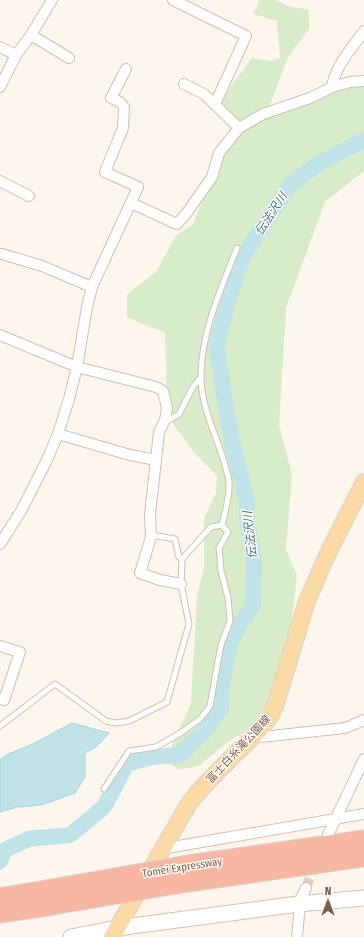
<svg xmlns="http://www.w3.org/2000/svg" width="364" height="937" font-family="'Fira Sans Condensed','Noto Sans JP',sans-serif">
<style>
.green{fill:#d8ecc9}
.water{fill:#bfe3e8;stroke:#a5d3da}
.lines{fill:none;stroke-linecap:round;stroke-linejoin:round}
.river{stroke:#bfe3e8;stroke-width:16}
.street-tunnel{stroke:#dcd0c4;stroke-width:10;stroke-dasharray:10 5;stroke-linecap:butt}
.lane-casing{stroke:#d1beb0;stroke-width:7}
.street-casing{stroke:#d1beb0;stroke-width:12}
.secondary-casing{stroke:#d6c0b0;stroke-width:17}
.primary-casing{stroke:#dad1cd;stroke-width:18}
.highway-casing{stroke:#dad1cd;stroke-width:21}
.lane{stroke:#fff;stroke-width:5}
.street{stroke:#fff;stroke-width:10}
.secondary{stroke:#fff;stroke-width:15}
.primary{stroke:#fbd9a5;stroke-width:16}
.highway{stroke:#f7b7a3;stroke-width:19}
.highway-bridge-casing{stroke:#dad1cd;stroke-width:21;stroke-linecap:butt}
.highway-bridge{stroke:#f7b7a3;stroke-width:19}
.labels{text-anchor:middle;stroke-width:3;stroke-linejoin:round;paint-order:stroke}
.street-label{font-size:11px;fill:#7a5c4d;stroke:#fffaf3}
.water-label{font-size:12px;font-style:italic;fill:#437c86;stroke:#fffaf3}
</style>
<rect width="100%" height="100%" fill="#fdf6ec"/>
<path class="green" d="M260 0H275L288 6 309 10V29L288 57 267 113 364 82V171L325 202 286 308 279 425 292 474 286 549 297 576 286 671 257 726 229 741 199 766 179 770 170 764V749L191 704 197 595 204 568V519L216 493 217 476 194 452 173 424 167 398 165 333 127 317V295L137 286 156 272 175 237 193 224 223 150 239 128 220 101 252 58 271 61 280 58 277 21 253 14Z"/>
<path class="water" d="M72 723 109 733 96 747 85 753V777L75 793 41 805 17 807 0 812V760L6 755 33 744Z"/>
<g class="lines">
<path class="river" d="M0 861 5 850 28 839 70 835 104 807 127 764 152 757 180 755 206 729 221 708 222 681 230 644 240 625 253 605 254 562 247 519V502L231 437 217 350 220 330 242 258 290 185 318 164 364 140"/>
<path class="street-tunnel" d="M306 888 316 862"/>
<g class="lane-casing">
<g id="lane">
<path d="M165 422 179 414 193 387 201 377"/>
<path d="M151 535 175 539 179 557 182 559"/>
<path d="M0 726 55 684 106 721 116 723 129 721 167 702 189 624 181 584 182 559 211 527 222 525"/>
<path d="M104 789 129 751 156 747 182 732 201 718 210 706 221 645 230 621 228 598 221 571 219 548 228 532 222 525C225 512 229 499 229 486 230 479 226 471 225 465 217 436 201 408 201 377 201 332 221 289 237 248"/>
</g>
</g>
<g class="street-casing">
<g id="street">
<path d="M173 0 246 36 215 104"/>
<path d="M31 35 69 58"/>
<path d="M0 47 16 55"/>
<path d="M184 84 204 94 239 128"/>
<path d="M0 87 16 55 31 35 52 0"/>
<path d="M332 87C335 66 352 48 364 31"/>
<path d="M0 181 29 196"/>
<path d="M131 203 177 224 186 214 212 177 219 153 239 128 263 114 310 98 332 87 350 82 364 81"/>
<path d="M2 254 42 266 92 287"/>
<path d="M0 335 77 367 156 387 163 391 167 408 165 420 159 432 156 460"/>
<path d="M58 434 130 455 156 460 150 514 151 537 140 573 160 580 181 584"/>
<path d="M0 544 21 511 46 462 58 434 69 399 77 367 87 307 92 287 138 187 105 172 123 128 124 107 120 102 111 98 126 69"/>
<path d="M0 646 20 652 4 700 0 699"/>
<path d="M252 738 345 728 364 720"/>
<path d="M328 835 364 759"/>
<path d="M161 849 364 814"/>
<path d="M298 904 306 888"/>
<path d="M297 937 300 904"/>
</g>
</g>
<g class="secondary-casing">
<path id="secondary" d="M71 937 117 928 298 904 364 898"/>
</g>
<g class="primary-casing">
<path id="primary" d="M112 937 188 805C202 786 219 771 235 754 250 740 266 726 275 707L307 601 328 553 364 482"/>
</g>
<g class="highway-casing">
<g id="highway">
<path d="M188 865 364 840"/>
<path d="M188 882 364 857"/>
<path d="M0 898 46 890"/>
<path d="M0 913 47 906"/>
</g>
</g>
<use href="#lane" class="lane"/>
<use href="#street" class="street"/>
<use href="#secondary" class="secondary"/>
<use href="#primary" class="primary"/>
<use href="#highway" class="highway"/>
<g class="highway-bridge-casing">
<g id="highway-bridge">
<path d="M46 890 188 865"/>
<path d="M47 906 188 882"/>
</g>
</g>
<use href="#highway-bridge" class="highway-bridge"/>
</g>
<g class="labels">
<g class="street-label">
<text transform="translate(238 749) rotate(-47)" y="4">富士白糸滝公園線</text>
<text transform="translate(182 867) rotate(-9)" y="4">Tomei Expressway</text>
</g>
<g class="water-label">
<text transform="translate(271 214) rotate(-57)" y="4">伝法沢川</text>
<text transform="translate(250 535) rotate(-96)" y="4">伝法沢川</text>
</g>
</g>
<g transform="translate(328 901)" stroke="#fffaf3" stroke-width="3" paint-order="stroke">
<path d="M0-3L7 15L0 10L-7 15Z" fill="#7a5c4d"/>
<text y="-6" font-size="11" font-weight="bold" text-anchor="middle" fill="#7a5c4d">N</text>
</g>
</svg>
